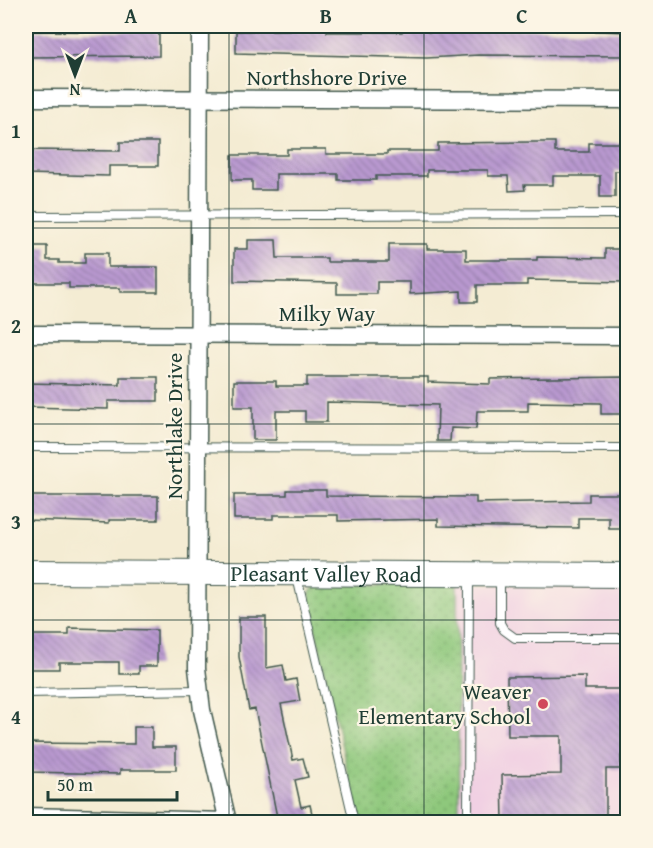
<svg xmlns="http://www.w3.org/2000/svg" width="653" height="848" font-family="'Gentium Book Plus',serif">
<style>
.built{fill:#f1d0e3}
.grass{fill:url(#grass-dots);stroke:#568258;stroke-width:1.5}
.building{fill:url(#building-back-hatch)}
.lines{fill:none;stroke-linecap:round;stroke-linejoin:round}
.lane-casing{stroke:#3f574c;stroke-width:10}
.street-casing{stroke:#3f574c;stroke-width:19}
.secondary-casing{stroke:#3f574c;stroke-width:26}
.lane{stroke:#fff;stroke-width:8}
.street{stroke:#fff;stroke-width:16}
.secondary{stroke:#fff;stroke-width:24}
.grid{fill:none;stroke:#1f3d34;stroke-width:1.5;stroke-opacity:0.55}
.poi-dot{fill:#d1495b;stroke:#fcf5e5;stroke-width:2}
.labels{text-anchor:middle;stroke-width:4.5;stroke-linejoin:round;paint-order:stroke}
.street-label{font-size:22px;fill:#1f3d34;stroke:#fcf5e5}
.poi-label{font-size:22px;fill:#1f3d34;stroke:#fcf5e5;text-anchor:end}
.neatline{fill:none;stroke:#1f3d34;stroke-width:2}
.grid-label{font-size:20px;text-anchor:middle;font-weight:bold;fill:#1f3d34}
</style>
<defs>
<pattern id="grass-dots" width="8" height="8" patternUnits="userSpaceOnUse" patternTransform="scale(1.5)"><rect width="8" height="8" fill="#8ec87c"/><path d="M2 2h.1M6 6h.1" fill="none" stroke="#73a466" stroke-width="1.8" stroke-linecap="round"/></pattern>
<pattern id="building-back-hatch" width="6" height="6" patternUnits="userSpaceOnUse" patternTransform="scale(1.5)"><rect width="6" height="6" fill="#b999d0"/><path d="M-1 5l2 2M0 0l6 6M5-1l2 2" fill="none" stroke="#967eaa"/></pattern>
</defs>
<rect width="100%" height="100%" fill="#fcf5e5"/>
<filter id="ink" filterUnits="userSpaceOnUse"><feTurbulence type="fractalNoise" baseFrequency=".0167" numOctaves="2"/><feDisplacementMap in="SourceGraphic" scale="12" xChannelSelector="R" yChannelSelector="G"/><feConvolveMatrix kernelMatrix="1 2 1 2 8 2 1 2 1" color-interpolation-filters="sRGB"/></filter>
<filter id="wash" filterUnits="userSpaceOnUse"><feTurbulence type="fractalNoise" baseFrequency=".008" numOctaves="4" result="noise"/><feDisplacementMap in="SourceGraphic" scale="24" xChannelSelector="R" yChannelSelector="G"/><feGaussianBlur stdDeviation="1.35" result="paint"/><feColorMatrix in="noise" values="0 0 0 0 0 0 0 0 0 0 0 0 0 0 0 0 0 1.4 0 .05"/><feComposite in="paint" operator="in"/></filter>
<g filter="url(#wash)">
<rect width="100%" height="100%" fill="#f4ecd3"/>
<path class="built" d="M457 584 627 586V822H459Z"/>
<path class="grass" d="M457 584 459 822H359L309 602 310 592 316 585Z"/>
<g id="blocks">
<g class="building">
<path d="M402 26H428V32L538 29 627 32V56L478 55 427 58 236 53V31L327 29V32H402Z"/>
<path d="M26 31 159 32V56L26 57Z"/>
<path d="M120 142H158V166H109V176L26 174V150L120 151Z"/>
<path d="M538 142H555V152H589V143H627V171H615V197H600V176H553V185H524L525 190 509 191 508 176H488V170H427V176H376V180H338V174H276V190H252V180H232V155H287V149H326V154H387V151H438V143Z"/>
<path d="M248 240H276L277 258H327V262H389V244H427V249H466V260H537V257L605 258V249H627V282L527 280V285H477V302H461V291L410 294V282H377V294H337V283L234 281V249H248Z"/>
<path d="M26 246H47V260H59V263H85V253H108V267H158V292H120V288H69V283H26Z"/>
<path d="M120 377H158V401H108V409L26 407V383L120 385Z"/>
<path d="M307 377H428V382L490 384V379L626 377V414H601V403L528 402V411H477L476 429 451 428 450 441H437L438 405 327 402V422H305V411H276V440H253V407H234V381H276V386H307Z"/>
<path d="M287 490H326V496L476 497V503L589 501V494H626V529H609V518H578V528L438 526V519L338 521V515H273V519H234V495H287Z"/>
<path d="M26 496H158V520H109V523L26 520Z"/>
<path d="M239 617H266V668L283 665 286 681 296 679 300 701 281 704 293 760 303 758 308 777 295 780 301 807 310 805 314 822H278L255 709 249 710 239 657Z"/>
<path d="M69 628 157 630V666H139V674H119V662H59V669H26V635H69Z"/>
<path d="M585 676V689H627V756H621V769H606V822H503L502 775 561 774V736H508L507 677Z"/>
<path d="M134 727H152V747H176V770H120V774L28 772V743L134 744Z"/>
</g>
</g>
</g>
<g filter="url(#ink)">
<use href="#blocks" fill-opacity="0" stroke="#3f574c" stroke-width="1.5"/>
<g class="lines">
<g class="lane-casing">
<g id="lane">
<path d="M26 216 628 214"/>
<path d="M26 447 628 448"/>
<path d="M297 577 354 822"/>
<path d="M500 577V623L504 630 515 638H628"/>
<path d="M26 693 199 690"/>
<path d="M468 822 469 577"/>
</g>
</g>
<g class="street-casing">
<g id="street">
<path d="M200 26 197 668 202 710 228 822"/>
<path d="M26 98 628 100"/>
<path d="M26 334 628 336"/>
<path d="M26 816 227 821"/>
</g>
</g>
<g class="secondary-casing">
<g id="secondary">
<path id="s1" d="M26 572 628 575"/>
</g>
</g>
<use href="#lane" class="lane"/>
<use href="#street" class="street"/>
<use href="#secondary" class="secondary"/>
</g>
</g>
<path class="grid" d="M229 26V822M424 26V822M26 228H628M26 424H628M26 620H628"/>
<circle class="poi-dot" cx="543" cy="704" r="6"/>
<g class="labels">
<g class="street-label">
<text x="327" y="85">Northshore Drive</text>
<text x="327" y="321">Milky Way</text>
<text transform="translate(174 426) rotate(-90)" y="8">Northlake Drive</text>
<text dy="8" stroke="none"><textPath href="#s1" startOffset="300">Pleasant Valley Road</textPath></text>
</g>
<g class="poi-label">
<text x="531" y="699">Weaver<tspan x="531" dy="25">Elementary School</tspan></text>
</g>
</g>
<rect width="653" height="848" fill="none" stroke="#fcf5e5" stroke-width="66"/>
<g transform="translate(75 75) rotate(180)" stroke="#fcf5e5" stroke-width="4.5" paint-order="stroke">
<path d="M0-4.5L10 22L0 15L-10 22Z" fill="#1f3d34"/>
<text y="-9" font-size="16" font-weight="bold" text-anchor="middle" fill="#1f3d34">N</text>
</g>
<path d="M48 791v9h129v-9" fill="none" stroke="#1f3d34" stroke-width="3"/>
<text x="57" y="791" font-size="18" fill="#1f3d34" stroke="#fcf5e5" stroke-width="4.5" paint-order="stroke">50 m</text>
<rect x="33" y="33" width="587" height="782" class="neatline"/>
<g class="grid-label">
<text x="131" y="23">A</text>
<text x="326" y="23">B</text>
<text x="522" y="23">C</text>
<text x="16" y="138">1</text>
<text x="16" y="333">2</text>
<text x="16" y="529">3</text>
<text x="16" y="724">4</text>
</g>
</svg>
